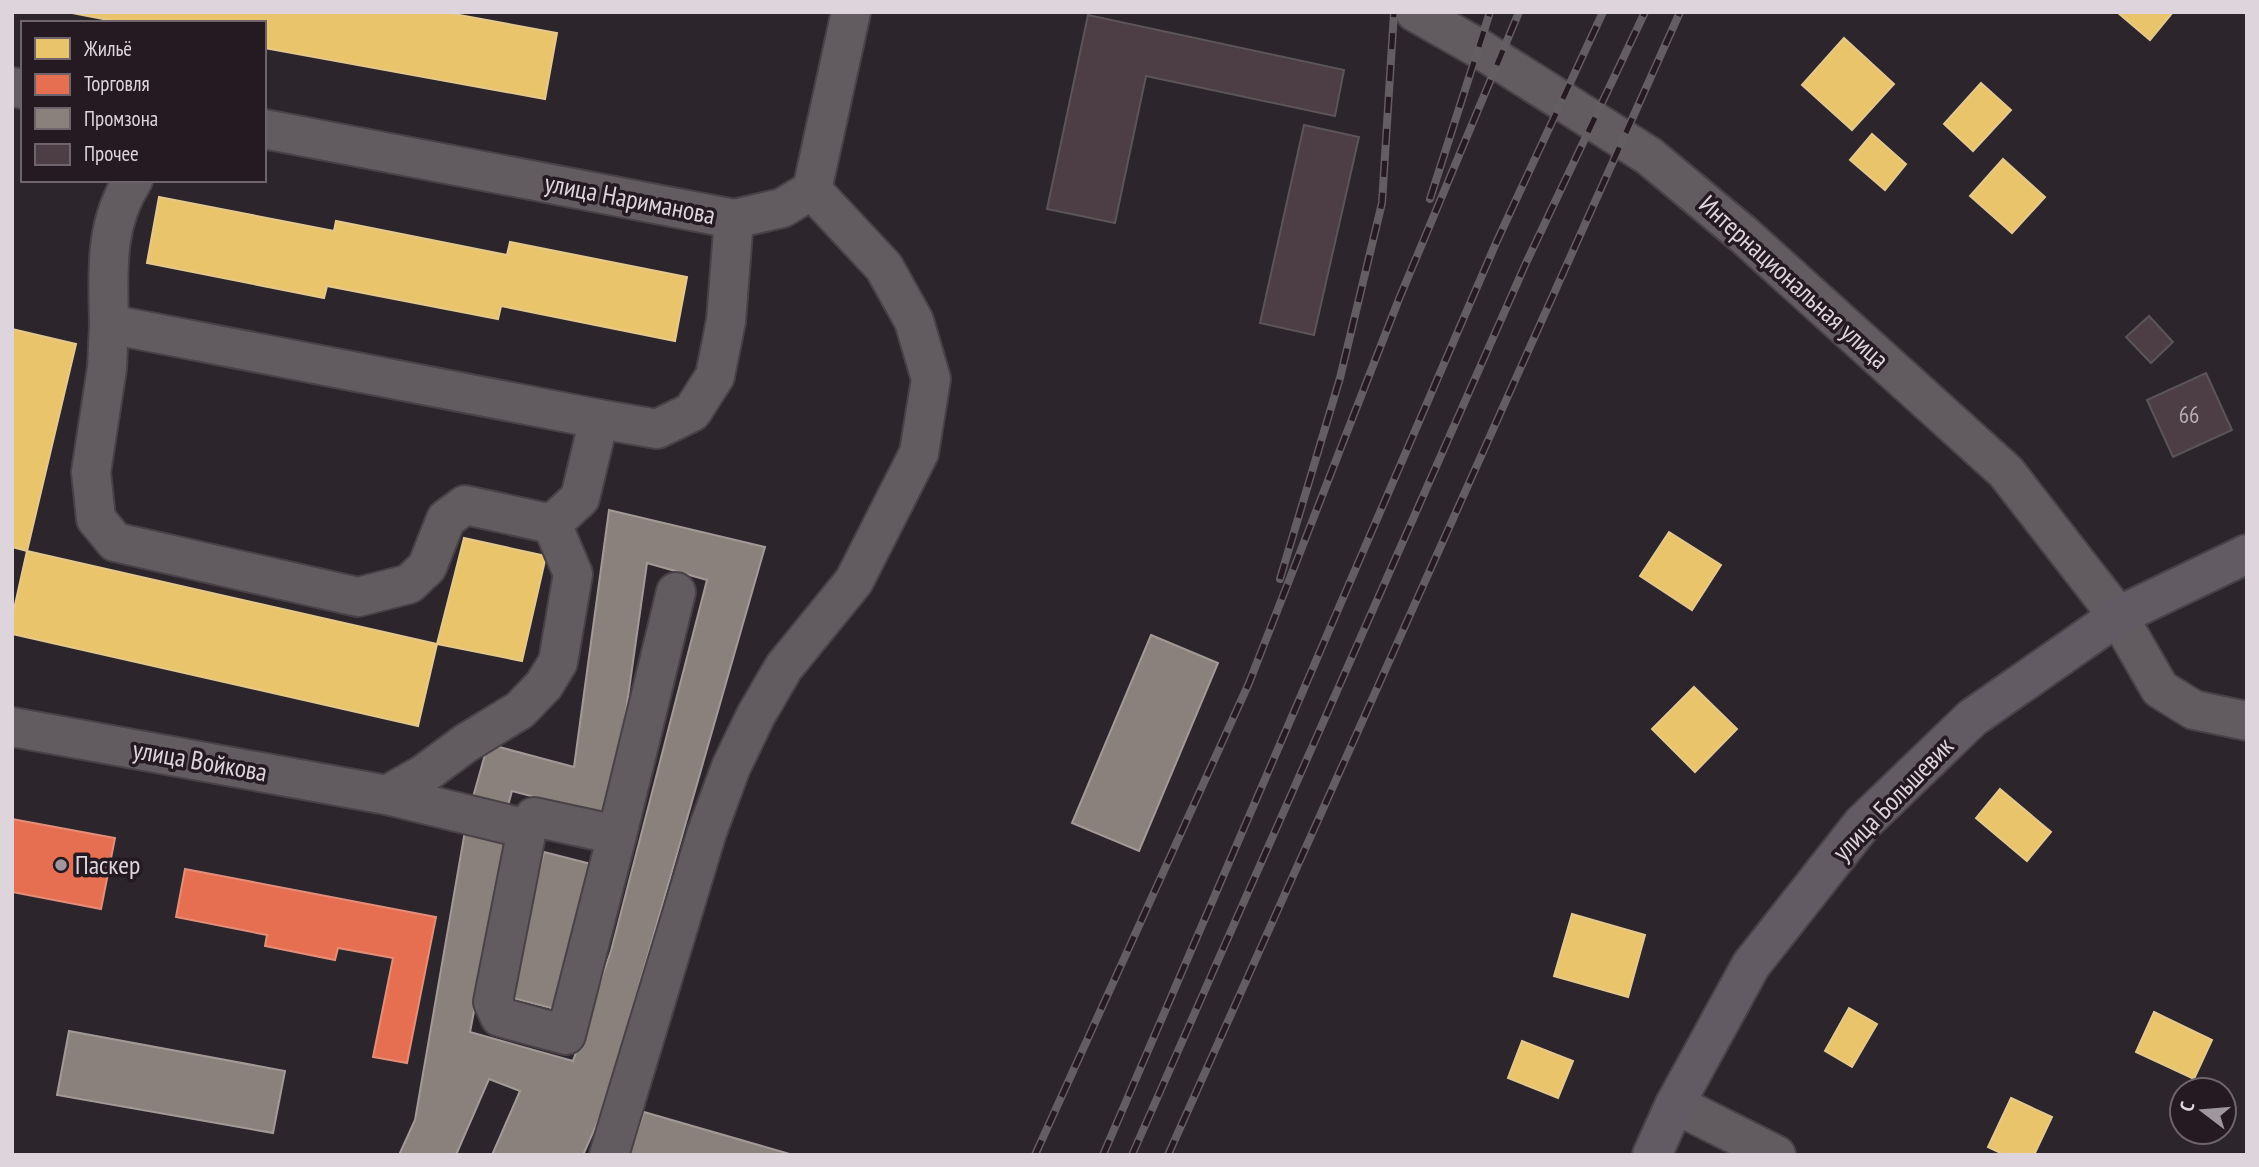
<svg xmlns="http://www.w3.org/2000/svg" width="2259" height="1167" font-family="'PT Sans Narrow',sans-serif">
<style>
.homes{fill:#e9c46a;stroke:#e5c98c;stroke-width:2}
.shops{fill:#e76f51;stroke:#e48e7a;stroke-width:2}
.industry{fill:#8a817c;stroke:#a39a98;stroke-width:2}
.building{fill:#4c3e44;stroke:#5b5558;stroke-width:2}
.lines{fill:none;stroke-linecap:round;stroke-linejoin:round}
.minor-casing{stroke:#484247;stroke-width:42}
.major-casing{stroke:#484247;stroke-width:42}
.minor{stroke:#625c61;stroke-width:38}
.major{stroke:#625b63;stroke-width:38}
.rail-casing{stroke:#635e62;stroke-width:8}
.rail{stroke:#251922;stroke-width:5;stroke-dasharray:16;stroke-linecap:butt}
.poi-dot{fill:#9f979d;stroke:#251922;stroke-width:2.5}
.labels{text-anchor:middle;stroke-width:7;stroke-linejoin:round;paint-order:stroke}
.number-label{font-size:23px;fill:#b9afb5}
.street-label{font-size:26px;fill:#ddd5db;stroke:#251922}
.poi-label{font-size:26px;fill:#ddd5db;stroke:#251922;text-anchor:start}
</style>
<rect width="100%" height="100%" fill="#2c252b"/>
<g class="homes">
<path d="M67 12H443L557 33 545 99 264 48V23H124Z"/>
<path d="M2117 12H2173L2150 40Z"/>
<path d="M1844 38 1894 84 1852 130 1802 85Z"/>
<path d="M1981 83 2011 110 1973 151 1944 124Z"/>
<path d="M1872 134 1906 164 1885 190 1850 160Z"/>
<path d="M2003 159 2045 197 2012 233 1970 196Z"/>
<path d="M159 197 334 231 336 221 507 255 510 242 687 277 675 341 501 306 498 319 327 286 324 298 147 263Z"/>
<path d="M12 329 76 344 27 551 12 547Z"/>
<path d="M1669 532 1721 565 1692 610 1640 576Z"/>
<path d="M464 538 546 556 522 661 437 644Z"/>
<path d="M27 551 437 644 418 726 12 634V618Z"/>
<path d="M1694 687 1737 729 1695 772 1652 729Z"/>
<path d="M2000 789 2051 832 2027 861 1976 818Z"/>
<path d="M1572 914 1645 935 1628 997 1554 976Z"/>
<path d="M1849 1008 1877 1024 1852 1067 1825 1051Z"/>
<path d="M2154 1012 2212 1040 2194 1079 2136 1052Z"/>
<path d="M1522 1041 1573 1061 1558 1098 1508 1078Z"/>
<path d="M2011 1098 2052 1117 2034 1155H2005L1988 1147Z"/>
</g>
<g class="shops">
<path d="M12 819 115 838 101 909 12 892Z"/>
<path d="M185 869 436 917 407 1063 373 1057 393 958 338 948 335 960 265 946 267 935 176 917Z"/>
</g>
<g class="industry">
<path d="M609 510 765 547 604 1108 583 1155H492L520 1091 489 1079 456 1155H399L415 1120 466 825 508 837 470 1032 573 1061 611 951 707 580 647 563 611 817 512 791 506 813 471 804 488 744 574 767Z"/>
<path d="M1151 635 1218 663 1139 851 1072 823Z"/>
<path d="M544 852 595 865 559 1010 508 997Z"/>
<path d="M69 1031 285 1071 273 1133 57 1095Z"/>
<path d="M644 1112 793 1155H629Z"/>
</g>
<g class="building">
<path d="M1088 15 1344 70 1335 116 1146 76 1115 223 1047 209Z"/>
<path d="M1304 125 1359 137 1314 335 1260 323Z"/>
<path d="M2149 316 2173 342 2151 363 2126 337Z"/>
<path d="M2206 373 2232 430 2173 457 2147 400Z"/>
</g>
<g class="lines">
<g class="minor-casing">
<g id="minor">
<path d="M1415 12 1480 49 1649 156 1744 235 2006 472 2118 616 2160 689 2194 710 2247 721"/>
<path d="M12 87 23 89"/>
<path d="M264 129 734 219 782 208 812 190 851 12"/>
<path d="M133 180C104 225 108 273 109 324L599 419 657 429 692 412 715 376 726 321 734 219"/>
<path d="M109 324 107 368 91 472 96 519 115 542 358 597 409 584 427 567 446 519 465 505 552 524 573 574 558 662 544 685 520 710 466 743 424 774 387 795"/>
<path d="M552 524 580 498 599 419"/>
<path d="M12 727 387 795 527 829 534 817 617 835 566 1035 500 1017 493 1002 527 829"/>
<path d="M617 835 676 592"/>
<path d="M1675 1104 1776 1155"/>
<path d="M609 1155 707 832 731 767 756 715 784 667 854 581 919 453 931 379 914 321 884 267 812 190"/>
</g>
</g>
<g class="major-casing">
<path id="major" d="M1652 1155 1675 1104 1751 965 1862 824 1972 718 2118 616 2247 554"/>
</g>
<use href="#minor" class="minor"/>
<use href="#major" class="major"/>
<g class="rail-casing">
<g id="rail">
<path d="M1430 199 1490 12"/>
<path d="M1280 579 1340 378 1382 203 1394 12"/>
<path d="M1035 1155 1249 683 1399 299 1519 12"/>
<path d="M1103 1155 1496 243 1603 12"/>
<path d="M1132 1155 1526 263 1645 12"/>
<path d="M1168 1155 1680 12"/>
</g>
</g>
<use href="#rail" class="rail"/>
</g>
<circle class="poi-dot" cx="61" cy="865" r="7"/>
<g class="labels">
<g class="number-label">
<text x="2189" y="423">66</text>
</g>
<g class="street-label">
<text transform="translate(630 199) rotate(11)" y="9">улица Нариманова</text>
<text transform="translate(1794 282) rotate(42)" y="9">Интернациональная улица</text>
<text transform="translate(200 761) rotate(10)" y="9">улица Войкова</text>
<text transform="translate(1893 799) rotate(-46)" y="9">улица Большевик</text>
</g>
<g class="poi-label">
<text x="75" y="874">Паскер</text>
</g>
</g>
<rect width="2259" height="1167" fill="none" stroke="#ddd5db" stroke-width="28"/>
<rect x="21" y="21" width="245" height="161" fill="#251922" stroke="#6f646c" stroke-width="2"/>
<rect x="35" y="38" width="35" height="21" fill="#e9c46a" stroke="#6f646c" stroke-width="2"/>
<text x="84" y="56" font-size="21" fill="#ddd5db">Жильё</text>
<rect x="35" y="74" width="35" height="21" fill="#e76f51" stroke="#6f646c" stroke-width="2"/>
<text x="84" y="91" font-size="21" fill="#ddd5db">Торговля</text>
<rect x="35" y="108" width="35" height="21" fill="#8a817c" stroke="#6f646c" stroke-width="2"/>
<text x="84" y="126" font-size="21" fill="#ddd5db">Промзона</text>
<rect x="35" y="144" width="35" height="21" fill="#4c3e44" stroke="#6f646c" stroke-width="2"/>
<text x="84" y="161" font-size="21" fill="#ddd5db">Прочее</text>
<g transform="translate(2203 1111) rotate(286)"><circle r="33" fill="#251922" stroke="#6f646c" stroke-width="2"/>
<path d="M0-5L12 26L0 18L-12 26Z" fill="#9f979d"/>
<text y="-10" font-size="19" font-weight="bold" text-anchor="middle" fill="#ddd5db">С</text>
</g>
</svg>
